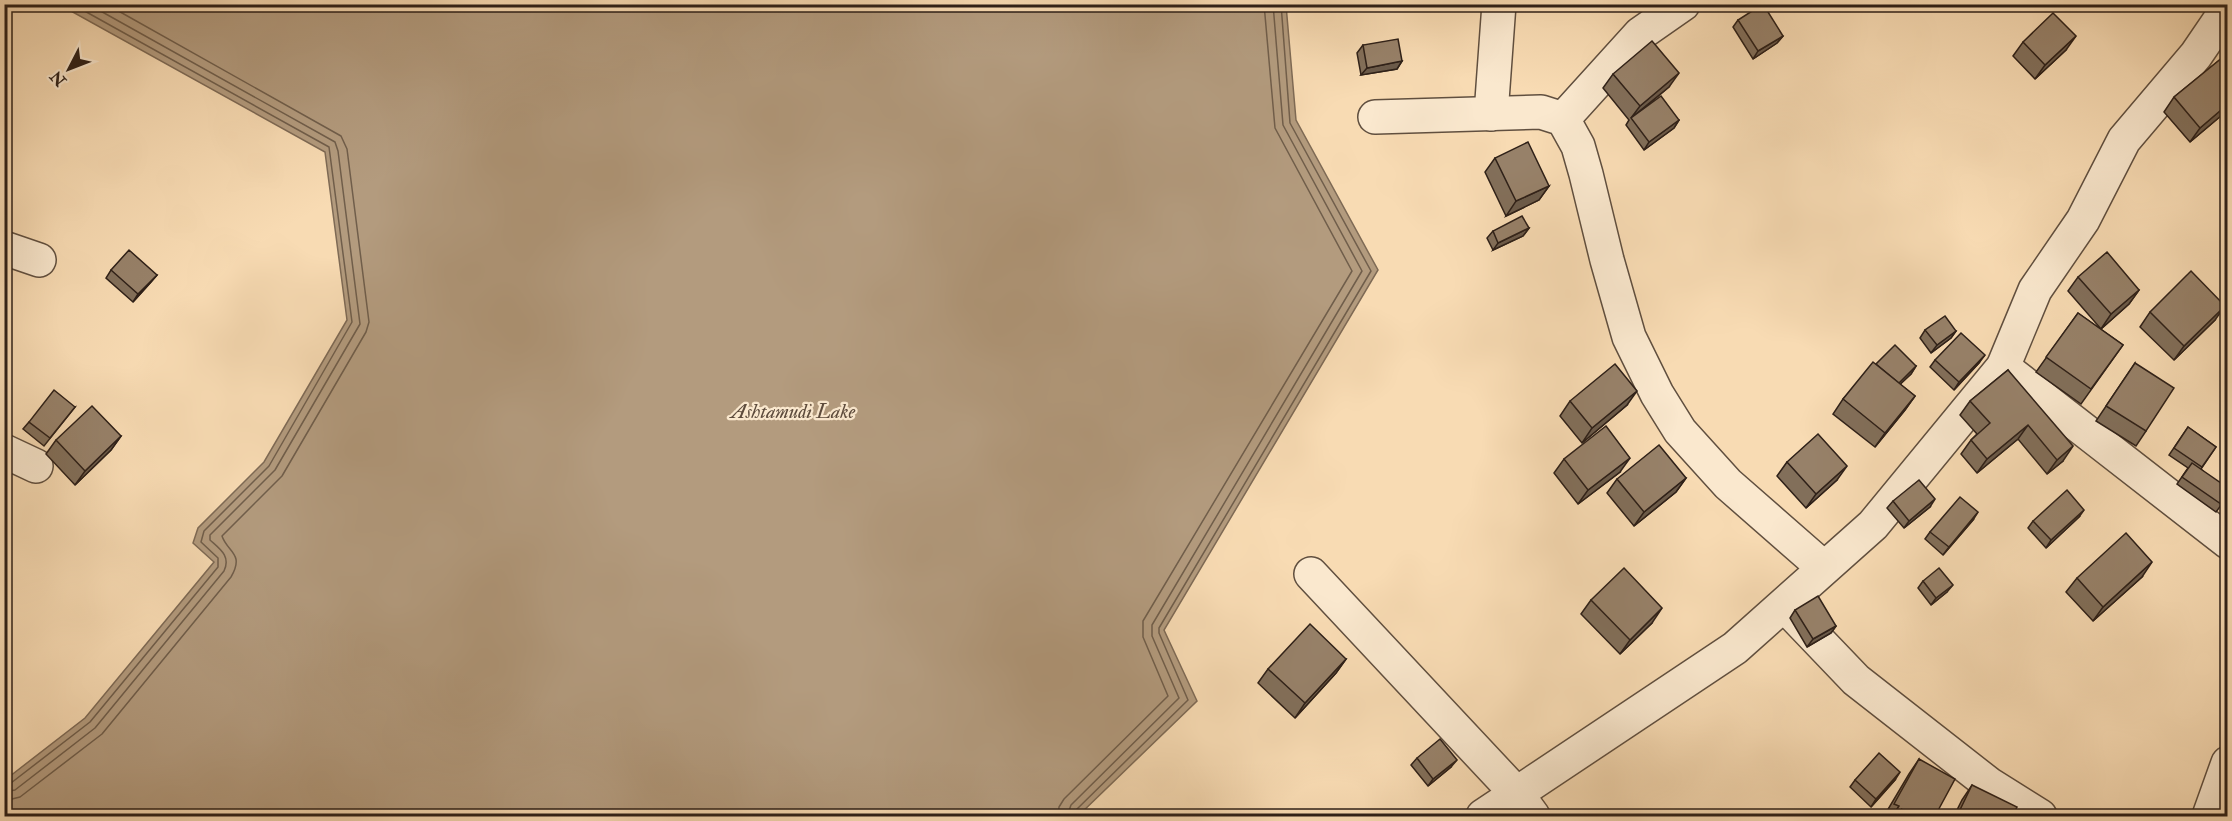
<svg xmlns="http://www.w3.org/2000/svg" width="2232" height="821" font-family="'IM FELL Double Pica',serif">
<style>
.water{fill:#b39b7e;stroke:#7e6a55;stroke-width:1.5}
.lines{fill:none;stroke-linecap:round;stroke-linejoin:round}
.shore{stroke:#705e4b;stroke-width:1.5}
.minor-casing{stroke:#604f3f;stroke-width:36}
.minor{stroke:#fae8ce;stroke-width:33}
.wall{fill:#826f5a;stroke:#2e2018;stroke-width:1.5}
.shaded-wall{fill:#6a5a4a;stroke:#2e2018;stroke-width:1.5}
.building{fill:#978169;stroke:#2e2018;stroke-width:1.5}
.labels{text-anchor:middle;stroke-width:4.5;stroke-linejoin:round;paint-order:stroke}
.water-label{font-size:20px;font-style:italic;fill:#5d4b3c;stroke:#fae8ce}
</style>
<rect width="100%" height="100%" fill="#f8dbb3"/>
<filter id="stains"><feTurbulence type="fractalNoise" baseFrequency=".00333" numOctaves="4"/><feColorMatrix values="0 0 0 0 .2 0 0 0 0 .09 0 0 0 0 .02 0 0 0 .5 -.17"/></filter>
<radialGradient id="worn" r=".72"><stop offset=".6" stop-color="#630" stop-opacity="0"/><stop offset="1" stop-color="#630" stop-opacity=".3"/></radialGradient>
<path class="water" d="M60 5H1286L1296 120 1378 270 1164 630 1197 701 1078 816H5V780L85 718 214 562 193 543 198 528 264 462 347 320 325 152Z"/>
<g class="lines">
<g class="shore">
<path d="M4 785 11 783 90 722 218 567V558L201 542 204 531 269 466 352 322 329 147 72 4"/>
<path d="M4 792 15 790 95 728 224 571C231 556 220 549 210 540V535L275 470 360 324 338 151 335 142 88 4"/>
<path d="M4 801 20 797 102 734 231 577C245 553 227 552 222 536L282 476 366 332 369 322 347 149 341 136 106 4"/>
<path d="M1058 816 1059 807 1064 799 1168 696 1143 637V621L1352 271 1275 128 1264 4"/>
<path d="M1067 816 1071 805 1179 698 1152 636V625L1362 271 1283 125 1273 4"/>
<path d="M1074 816 1076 810 1188 700 1159 633V628L1371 271 1290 123 1281 4"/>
</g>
<g class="minor-casing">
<g id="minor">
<path d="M1491 114 1499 4"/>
<path d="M1375 117 1541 112 1563 119 1578 146 1586 174 1607 260 1629 337 1657 394 1680 431 1728 484 1824 568"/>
<path d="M1563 119 1640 34 1683 4"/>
<path d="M4 248 39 260"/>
<path d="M2003 367 2228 542"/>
<path d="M4 451 36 466"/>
<path d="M1311 574 1517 794 1533 816"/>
<path d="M1787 608 1856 680 1989 784 2040 816"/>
<path d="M1483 816 1735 648 1873 525 2003 367 2035 290 2083 220 2124 140 2196 55 2228 8"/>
<path d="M2209 816 2228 763"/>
</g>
</g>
<use href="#minor" class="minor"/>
</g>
<g class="wall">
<path d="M1738 20 1783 36 1777 43 1753 59 1733 27Z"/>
<path d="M2023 42 2066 50 2035 79 2013 56Z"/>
<path d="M1363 45 1402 61 1397 69 1361 75 1357 53Z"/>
<path d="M2228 53V110L2190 142 2164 112 2174 97Z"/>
<path d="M1613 74 1669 87 1642 110 1679 120 1674 128 1644 150 1626 125 1629 120 1603 88Z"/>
<path d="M1495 158 1549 186 1539 200 1506 216 1485 172Z"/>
<path d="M1529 228 1523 236 1493 250 1487 238 1493 231Z"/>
<path d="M111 270 157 275 151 282 133 302 106 278Z"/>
<path d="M2078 277 2139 290 2129 304 2101 329 2068 291Z"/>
<path d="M2150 312 2215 320 2174 360 2140 327Z"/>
<path d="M2078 313 2123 345 2081 404 2036 372Z"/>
<path d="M1925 330 1956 331 1951 338 1931 353 1920 338Z"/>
<path d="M1935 360 1979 363 1954 390 1930 367Z"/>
<path d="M2135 363 2146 431 2136 446 2096 421Z"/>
<path d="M1876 364 1916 366 1911 374 1900 384 1915 396 1905 410 1875 447 1833 414 1843 399Z"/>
<path d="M2008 370 2063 461 2047 474 2018 439 1977 473 1961 454 1971 440 1977 434 1960 415 1970 401Z"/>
<path d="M1570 401 1627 405 1582 443 1560 416Z"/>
<path d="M75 407 44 446 23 429 29 422Z"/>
<path d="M2188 427 2216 447 2201 469 2228 496 2216 512 2177 484 2188 468 2169 455Z"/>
<path d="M121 436 111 450 75 485 46 454 56 440Z"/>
<path d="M1564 459 1620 472 1578 504 1554 473Z"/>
<path d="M1787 462 1837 480 1806 508 1777 476Z"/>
<path d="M1686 478 1676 492 1634 526 1607 493 1617 479Z"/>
<path d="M1893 501 1930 507 1904 528 1887 508Z"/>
<path d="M2079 517 2046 548 2028 528 2033 521Z"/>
<path d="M1973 520 1943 555 1925 539 1930 532Z"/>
<path d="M2142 577 2093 621 2066 592 2077 578Z"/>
<path d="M1923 581 1947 592 1931 605 1918 588Z"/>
<path d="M1591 600 1652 623 1620 654 1581 614Z"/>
<path d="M1795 610 1836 626 1831 633 1807 647 1790 618Z"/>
<path d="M1346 659 1336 673 1295 718 1258 683 1268 669Z"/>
<path d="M1417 758 1451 767 1428 786 1411 765Z"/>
<path d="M1919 759 1935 816H1884L1909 774Z"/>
<path d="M1855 780H1895L1871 807 1850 787Z"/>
<path d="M1972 785 2012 816H1954L1962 800Z"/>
</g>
<g class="shaded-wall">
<path d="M1783 36 1777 43 1753 59 1758 51Z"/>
<path d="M2076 36 2066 50 2035 79 2045 65Z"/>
<path d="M1402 61 1397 69 1361 75 1367 68Z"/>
<path d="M1679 73 1669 87 1631 118 1640 106Z"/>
<path d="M2228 104V110L2190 142 2200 128Z"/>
<path d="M1679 120 1674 128 1644 150 1649 142Z"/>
<path d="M1549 186 1539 200 1506 216 1516 201Z"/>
<path d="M1529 228 1523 236 1493 250 1498 243Z"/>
<path d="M157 275 151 282 133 302 138 294Z"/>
<path d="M2139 290 2129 304 2101 329 2111 314Z"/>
<path d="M2225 306 2215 320 2174 360 2184 346Z"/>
<path d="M1956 331 1951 338 1931 353 1937 345Z"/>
<path d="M1985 355 1979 363 1954 390 1959 382Z"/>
<path d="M1916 366 1911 374 1890 394 1895 386Z"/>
<path d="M1637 391 1627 405 1582 443 1592 428Z"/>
<path d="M1915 396 1905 410 1875 447 1885 433Z"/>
<path d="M2028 425 2018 439 1977 473 1987 459Z"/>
<path d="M121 436 111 450 75 485 85 471Z"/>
<path d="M2073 446 2063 461 2047 474 2057 460Z"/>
<path d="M1630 458 1620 472 1578 504 1588 490Z"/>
<path d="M1847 466 1837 480 1806 508 1816 494Z"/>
<path d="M1686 478 1676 492 1634 526 1644 512Z"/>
<path d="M1935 499 1930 507 1904 528 1909 521Z"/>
<path d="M2084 510 2079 517 2046 548 2051 540Z"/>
<path d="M1978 512 1973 520 1943 555 1949 547Z"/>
<path d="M2152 562 2142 577 2093 621 2103 607Z"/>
<path d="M1953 585 1947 592 1931 605 1936 598Z"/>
<path d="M1662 608 1652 623 1620 654 1630 640Z"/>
<path d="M1836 626 1831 633 1807 647 1813 639Z"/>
<path d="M1346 659 1336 673 1295 718 1305 703Z"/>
<path d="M1457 760 1451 767 1428 786 1433 779Z"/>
<path d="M1900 772 1895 780 1871 807 1876 799Z"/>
</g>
<g class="building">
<path d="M1763 4 1783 36 1758 51 1738 20Z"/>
<path d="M2053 13 2076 36 2045 65 2023 42Z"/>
<path d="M1398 39 1402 61 1367 68 1363 45Z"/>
<path d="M1652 41 1679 73 1640 106 1613 74Z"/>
<path d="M2228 53V104L2200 128 2174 97Z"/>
<path d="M1661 96 1679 120 1649 142 1631 118Z"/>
<path d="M1528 142 1549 186 1516 201 1495 158Z"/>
<path d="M1522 216 1529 228 1498 243 1493 231Z"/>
<path d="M129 250 157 275 138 294 111 270Z"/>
<path d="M2107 252 2139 290 2111 314 2078 277Z"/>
<path d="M2191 271 2225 306 2184 346 2150 312Z"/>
<path d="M2078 313 2123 345 2091 389 2046 357Z"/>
<path d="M1945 316 1956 331 1937 345 1925 330Z"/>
<path d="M1961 333 1985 355 1959 382 1935 360Z"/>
<path d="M1895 345 1916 366 1899 383 1876 364Z"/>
<path d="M1873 362 1915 396 1885 433 1843 399Z"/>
<path d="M2135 363 2174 388 2146 431 2106 406Z"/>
<path d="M1615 364 1637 391 1592 428 1570 401Z"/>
<path d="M2008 370 2073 446 2057 460 2028 425 1987 459 1971 440 1990 423 1970 401Z"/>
<path d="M54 390 75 407 50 438 29 422Z"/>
<path d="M92 406 121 436 85 471 56 440Z"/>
<path d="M1606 426 1630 458 1588 490 1564 459Z"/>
<path d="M2188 427 2216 447 2202 467 2174 448Z"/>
<path d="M1818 434 1847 466 1816 494 1787 462Z"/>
<path d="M1659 445 1686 478 1644 512 1617 479Z"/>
<path d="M2192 463 2228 488V496L2221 504 2182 477Z"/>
<path d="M1919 480 1935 499 1909 521 1893 501Z"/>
<path d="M2067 490 2084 510 2051 540 2033 521Z"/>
<path d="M1960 497 1978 512 1949 547 1930 532Z"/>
<path d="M2126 533 2152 562 2103 607 2077 578Z"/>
<path d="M1624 568 1662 608 1630 640 1591 600Z"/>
<path d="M1939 568 1953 585 1936 598 1923 581Z"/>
<path d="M1818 596 1836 626 1813 639 1795 610Z"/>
<path d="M1310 624 1346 659 1305 703 1268 669Z"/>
<path d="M1440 739 1457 760 1433 779 1417 758Z"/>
<path d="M1879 753 1900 772 1876 799 1855 780Z"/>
<path d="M1919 759 1955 779 1935 816H1916L1901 809 1913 816H1892L1899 806 1894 804Z"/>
<path d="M1972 785 2017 807 2012 816H1957Z"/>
</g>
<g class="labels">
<g class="water-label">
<text x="793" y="418">Ashtamudi Lake</text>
</g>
</g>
<rect width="2232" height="821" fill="none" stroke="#f8dbb3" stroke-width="24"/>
<rect x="6" y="6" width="2220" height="809" fill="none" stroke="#2e2018" stroke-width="3"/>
<rect x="12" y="12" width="2208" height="797" fill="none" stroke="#2e2018" stroke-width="1.5"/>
<g transform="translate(69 69) rotate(228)" stroke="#fae8ce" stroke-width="4.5" paint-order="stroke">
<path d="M0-4.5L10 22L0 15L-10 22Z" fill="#2e2018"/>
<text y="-9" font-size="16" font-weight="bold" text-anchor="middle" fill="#2e2018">N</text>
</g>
<rect width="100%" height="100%" filter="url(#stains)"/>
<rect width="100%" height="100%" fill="url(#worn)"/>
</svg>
